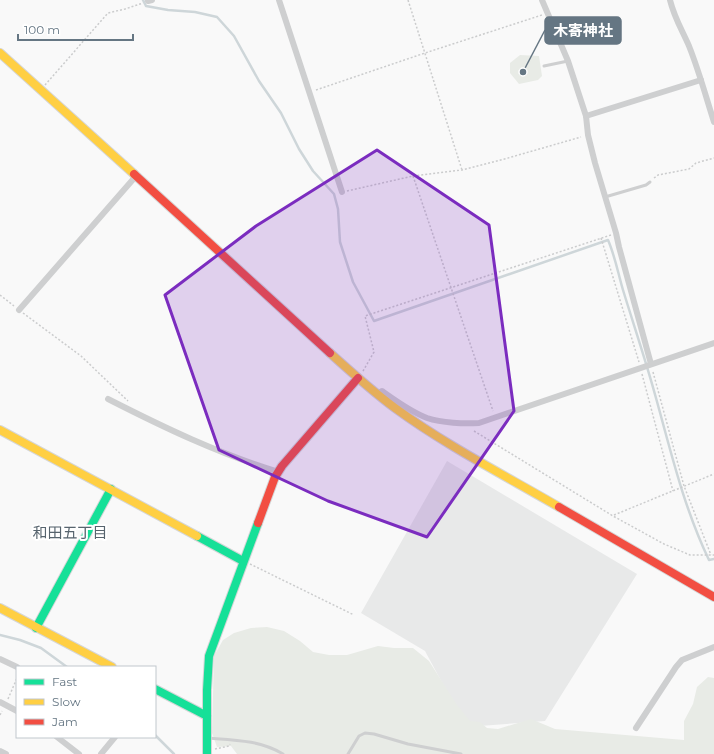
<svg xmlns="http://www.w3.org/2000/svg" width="714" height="754" font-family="Montserrat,'Noto Sans JP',sans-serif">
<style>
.built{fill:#e8e9e9}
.green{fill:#e8ebe6}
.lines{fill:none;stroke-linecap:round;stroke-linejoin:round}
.stream{stroke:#ced6d9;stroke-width:2.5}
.fast-casing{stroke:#d5d6d7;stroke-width:10}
.slow-casing{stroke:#d5d6d7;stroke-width:10}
.jam-casing{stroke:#d5d6d7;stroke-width:10}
.path{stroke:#cbcccd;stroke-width:1.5;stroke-dasharray:2 2;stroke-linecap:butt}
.lane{stroke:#cecfd0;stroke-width:3}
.street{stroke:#cecfd0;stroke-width:6}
.fast{stroke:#16e098;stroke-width:8}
.slow{stroke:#ffcf43;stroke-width:8}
.jam{stroke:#f24e42;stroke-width:8}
.marked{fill:#7b2cbf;fill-opacity:0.2;stroke:#7b2cbf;stroke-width:3;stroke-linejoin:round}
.labels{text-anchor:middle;stroke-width:4;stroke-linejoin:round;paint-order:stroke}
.neighbourhood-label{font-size:15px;fill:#57646e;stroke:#fff}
.leader{fill:none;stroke:#657683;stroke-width:1.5}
.callout-dot{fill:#657683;stroke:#fff;stroke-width:1.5}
.callout{fill:#657683;stroke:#657683;stroke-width:1.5}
.callout-label{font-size:15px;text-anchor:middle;font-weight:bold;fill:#fff}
</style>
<rect width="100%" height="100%" fill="#f9f9f9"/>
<path class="built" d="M447 461 637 574 545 721 466 727 425 651 361 613Z"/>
<g class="green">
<path d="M520 55 539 56 542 76 538 80 519 84 510 73V63Z"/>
<path d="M267 627 284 631 300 641 313 652 329 655H347L378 646 394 648H413L429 661 457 705 470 721 480 722 487 728 498 729 531 719 555 729 684 740V721L693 704 697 687 708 677 714 678V754H237L231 746 217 747 212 733 214 656 223 640 234 633 251 628Z"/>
</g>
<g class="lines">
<g class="stream">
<path d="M143 0 146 6 168 10 195 12 217 17 234 36 259 81 281 113 299 149 313 171 334 194 338 209 340 242 353 282 374 321 608 240C615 256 618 273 623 290 634 326 646 361 656 398 671 452 684 508 709 560L714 559"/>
<path d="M0 635 20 640 41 648 67 667"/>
<path d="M155 735 174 754"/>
</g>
<g class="fast-casing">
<g id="fast">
<path d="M197 536 243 561"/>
<path d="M36 628 111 489"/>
<path d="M155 689 207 716"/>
<path d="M207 754V690L209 656 258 523"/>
</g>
</g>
<g class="slow-casing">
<g id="slow">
<path d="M0 53 134 174"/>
<path d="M330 353C351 372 372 391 395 408 447 446 504 475 559 507"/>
<path d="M0 430 197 536"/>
<path d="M0 608 112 667"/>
</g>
</g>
<g class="jam-casing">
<g id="jam">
<path d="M134 174 330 353"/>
<path d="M559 507 714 597"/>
<path d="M258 523 275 477 282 466 358 378"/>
</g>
</g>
<g class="path">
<path d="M408 0 462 170"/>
<path d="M45 85 108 13 125 9 143 3"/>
<path d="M316 90 425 53 542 15"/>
<path d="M413 176 493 411"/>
<path d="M654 178 658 175 689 169 696 163 714 158"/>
<path d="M347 191 413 176 462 170 508 158 581 137"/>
<path d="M601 238 639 362"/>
<path d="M0 295 14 306"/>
<path d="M23 313 81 356 128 401"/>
<path d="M363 371 374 352 365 316 611 235"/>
<path d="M653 372 684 486 711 555"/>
<path d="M642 374 673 491"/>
<path d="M474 431 613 516 664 544 690 555H714"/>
<path d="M614 515 714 474"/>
<path d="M250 564 354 615"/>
<path d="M8 699 17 678"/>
<path d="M0 715 2 711"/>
<path d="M215 749 229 746 230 744"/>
</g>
<g class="lane">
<path d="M544 66 568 61"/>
<path d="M605 197 646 185 650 182"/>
<path d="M207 738C234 740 260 740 283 754"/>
<path d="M348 754 359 736 365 733 374 734 408 744 461 754"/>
</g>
<g class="street">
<path d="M279 0 342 192"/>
<path d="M542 0 568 61 586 116 588 135 595 163 616 233 619 247 651 364"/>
<path d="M670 0C674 17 682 30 689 46 699 71 706 97 714 122"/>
<path d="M148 1 152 0"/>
<path d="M586 116 701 80"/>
<path d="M19 310 136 176"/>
<path d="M378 394 382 391C396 401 411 412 427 418 442 423 464 424 479 423L714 343"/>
<path d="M108 399C163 427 219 454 279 472"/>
<path d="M0 659 17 667"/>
<path d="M0 702 17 711"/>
<path d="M636 728 676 667 682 660 714 647"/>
<path d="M57 737 79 754"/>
<path d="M0 751 6 754"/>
<path d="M101 754 115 737"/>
</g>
<use href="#fast" class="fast"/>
<use href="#slow" class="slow"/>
<use href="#jam" class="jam"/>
</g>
<path class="marked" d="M377 150 489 225 514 411 427 537 328 501 219 450 165 295 256 226Z"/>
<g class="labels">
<g class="neighbourhood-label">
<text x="70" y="538">和田五丁目</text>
</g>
</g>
<path class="leader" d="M523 72L545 30"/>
<circle class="callout-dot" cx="523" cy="72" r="4"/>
<rect class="callout" x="545" y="17" width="76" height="27" rx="4"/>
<g class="callout-label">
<text x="583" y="36">木寄神社</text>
</g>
<rect x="16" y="666" width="140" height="72" fill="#ffffff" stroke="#c1c8cd"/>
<rect x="24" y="679" width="20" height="6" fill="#16e098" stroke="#c1c8cd"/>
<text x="52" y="686" font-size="12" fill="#657683">Fast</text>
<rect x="24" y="699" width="20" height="6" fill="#ffcf43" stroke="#c1c8cd"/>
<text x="52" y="706" font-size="12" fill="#657683">Slow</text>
<rect x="24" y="719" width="20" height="6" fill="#f24e42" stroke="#c1c8cd"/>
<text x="52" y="726" font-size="12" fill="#657683">Jam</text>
<path d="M18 34v6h115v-6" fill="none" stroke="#657683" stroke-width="2"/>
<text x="24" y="34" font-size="12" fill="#657683" stroke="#ffffff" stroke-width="3" paint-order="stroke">100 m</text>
</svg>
